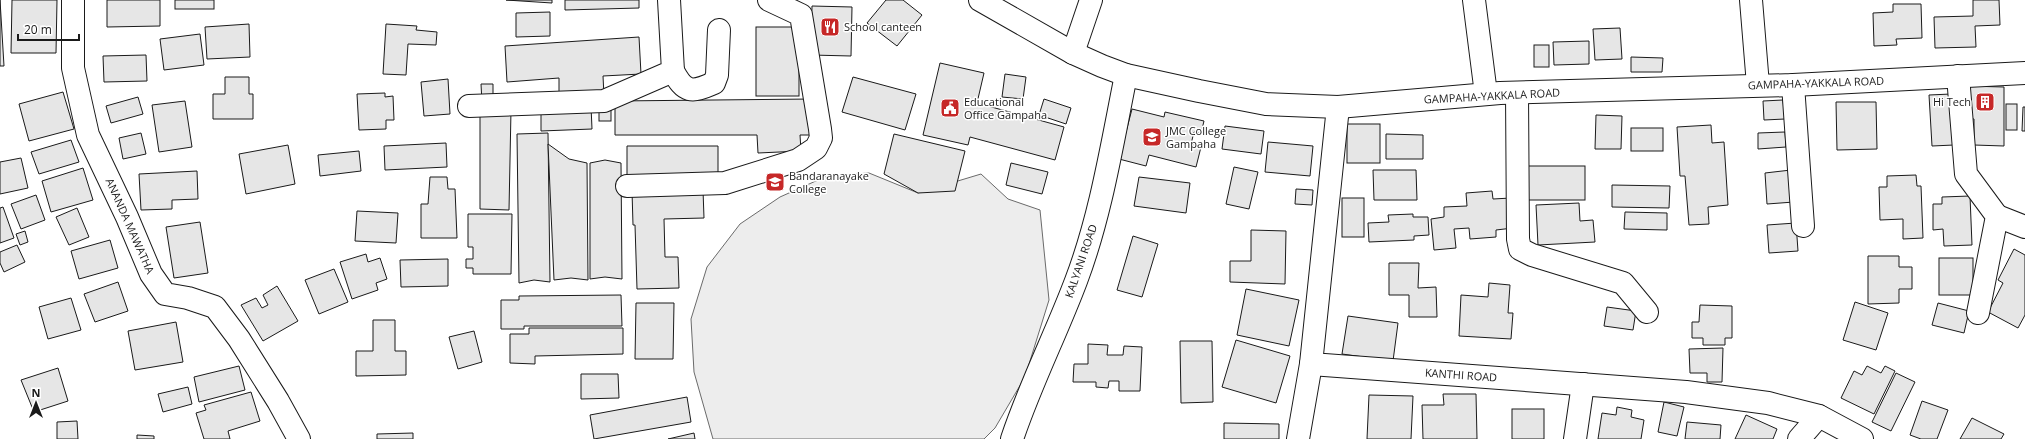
<svg xmlns="http://www.w3.org/2000/svg" width="2025" height="439" font-family="'Open Sans',sans-serif">
<style>
.built{fill:#ededed;stroke:#6a6a6a}
.building{fill:#e6e6e6;stroke:#1a1a1a}
.lines{fill:none;stroke-linecap:round;stroke-linejoin:round}
.minor-casing{stroke:#1a1a1a;stroke-width:24}
.major-casing{stroke:#1a1a1a;stroke-width:24}
.highway-casing{stroke:#1a1a1a;stroke-width:24}
.minor{stroke:#fff;stroke-width:22}
.major{stroke:#fff;stroke-width:22}
.highway{stroke:#fff;stroke-width:22}
.labels{text-anchor:middle;stroke-width:3;stroke-linejoin:round;paint-order:stroke}
.poi-label{font-size:11px;fill:#1a1a1a;stroke:#fff;text-anchor:start}
.street-label{font-size:11px;fill:#1a1a1a;stroke:#fff}
</style>
<rect width="100%" height="100%" fill="#fff"/>
<path class="built" d="M869 173 918 193 981 174 1008 199 1040 210 1049 300 1025 377 995 428 984 439H713L694 372 691 319 707 267 740 224 780 197 827 176Z"/>
<g class="building">
<path d="M0 0 4 66H0Z"/>
<path d="M12 0H57L56 53H11Z"/>
<path d="M107 0H160V26L107 27Z"/>
<rect x="175" y="0" width="39" height="9"/>
<path d="M506 0H552V3Z"/>
<path d="M565 0H639V8L565 10Z"/>
<path d="M886 0H903L922 15 897 46 867 23Z"/>
<path d="M1973 0H1999L2000 25 1975 26 1976 47 1935 48 1934 17 1973 16Z"/>
<path d="M1893 4H1921L1922 38 1896 39 1897 45 1874 46 1873 13 1893 12Z"/>
<path d="M812 6 852 7 851 56 811 55Z"/>
<path d="M550 12V36L516 37V13Z"/>
<path d="M249 24 250 57 207 59 205 27Z"/>
<path d="M386 24 417 26 416 30 437 32 436 45 408 44 406 75 383 74Z"/>
<rect x="756" y="27" width="43" height="69"/>
<path d="M1620 28 1622 59 1595 60 1593 29Z"/>
<path d="M200 34 204 65 164 70 160 39Z"/>
<path d="M639 37 641 74 603 76 604 96 559 97V78L507 82 505 46Z"/>
<path d="M1589 41V64L1554 65 1553 42Z"/>
<rect x="1534" y="45" width="15" height="22"/>
<path d="M146 55 147 81 104 82 103 56Z"/>
<path d="M1631 57 1663 58 1662 72H1631Z"/>
<path d="M940 63 984 73 977 103 1064 127 1055 160 970 137 968 145 923 135Z"/>
<path d="M1005 74 1026 77 1023 99 1002 97Z"/>
<path d="M225 77H249V94H253V119H213V94H225Z"/>
<path d="M853 77 916 94 905 130 842 112Z"/>
<path d="M448 79 450 114 424 116 421 82Z"/>
<path d="M481 84H493V102L482 103Z"/>
<path d="M1966 86 2004 87V146L1974 145V119L1966 118Z"/>
<path d="M63 92 74 129 29 141 19 104Z"/>
<path d="M385 93V97L393 96 394 120H386V129L359 130 357 94Z"/>
<path d="M1951 94 1954 145 1932 146 1929 95Z"/>
<path d="M138 97 143 114 111 123 106 106Z"/>
<path d="M812 99 813 135H800L801 151 758 153 757 135H615V101Z"/>
<path d="M1044 99 1071 108 1066 124 1039 115Z"/>
<path d="M1783 100 1785 119 1764 120 1763 101Z"/>
<path d="M185 101 192 147 159 152 152 105Z"/>
<path d="M1836 102H1876L1877 149 1837 150Z"/>
<rect x="2006" y="104" width="11" height="26"/>
<path d="M591 106 592 129 541 131V108Z"/>
<rect x="599" y="106" width="12" height="15"/>
<path d="M2023 107H2025V131H2022Z"/>
<path d="M1132 109 1164 117 1165 112 1204 121 1201 133 1194 132 1191 144 1201 147 1196 167 1149 155 1146 166 1119 159Z"/>
<path d="M480 110H511L509 210 480 209Z"/>
<path d="M1596 115 1622 116 1621 149H1595Z"/>
<rect x="1347" y="124" width="33" height="39"/>
<path d="M1711 125 1712 143 1724 142 1728 205 1708 207 1709 224 1689 225 1685 176H1680L1677 127Z"/>
<path d="M1225 126 1264 131 1261 154 1222 149Z"/>
<rect x="1631" y="128" width="32" height="23"/>
<path d="M1785 132 1786 147 1758 149V133Z"/>
<path d="M141 133 146 154 123 159 119 138Z"/>
<path d="M548 133 550 282 534 280 519 283 517 134Z"/>
<path d="M894 134 965 151 955 191 918 193 884 174Z"/>
<path d="M1386 134 1423 135V159H1386Z"/>
<path d="M71 140 79 162 39 174 31 152Z"/>
<path d="M1268 142 1313 146 1310 176 1265 172Z"/>
<path d="M446 143 447 167 385 170 384 146Z"/>
<path d="M548 144 569 159 587 163 588 280 571 278 554 280Z"/>
<path d="M288 145 295 184 246 194 239 154Z"/>
<path d="M627 146H718V178L627 179Z"/>
<path d="M359 151 361 171 320 176 318 155Z"/>
<path d="M21 158 28 188 0 194V162Z"/>
<path d="M605 160 621 163 622 279 605 277 590 279V163Z"/>
<path d="M1011 163 1048 172 1042 194 1006 185Z"/>
<rect x="1523" y="166" width="62" height="34"/>
<path d="M1234 167 1258 172 1249 209 1226 204Z"/>
<path d="M83 168 93 200 51 212 42 181Z"/>
<path d="M1373 170H1416L1417 200H1374Z"/>
<path d="M1791 170 1794 202 1767 204 1765 173Z"/>
<path d="M197 171 198 199 172 200V209L141 210 139 174Z"/>
<path d="M1916 175 1917 186H1921L1923 238 1903 239V219L1880 220 1879 187H1887V176Z"/>
<path d="M430 177H447L448 189H455L457 238H421V204H428Z"/>
<path d="M1139 177 1190 183 1186 213 1134 206Z"/>
<path d="M1612 185 1670 186 1669 208 1612 207Z"/>
<path d="M1296 189 1313 190 1312 205 1295 204Z"/>
<path d="M703 190 704 218 664 219 665 257H678L679 288 637 289 635 225H633L632 191Z"/>
<path d="M1492 191 1493 199 1511 198 1513 228 1496 230V237L1470 239 1469 228 1454 229 1456 248 1434 250 1431 219 1444 217V207L1467 206 1466 193Z"/>
<path d="M36 195 45 220 21 229 11 204Z"/>
<path d="M1970 196 1972 245 1944 246 1943 229 1933 230V204H1942V197Z"/>
<rect x="1342" y="198" width="22" height="39"/>
<path d="M1579 203 1580 221 1593 220 1595 242 1538 245 1536 205Z"/>
<path d="M3 207 14 238 0 243V208Z"/>
<path d="M77 208 89 237 69 245 56 217Z"/>
<path d="M357 211 398 213 396 243 355 241Z"/>
<path d="M1625 212 1667 213V230L1624 229Z"/>
<path d="M468 214H512L511 274H473V268H466V259H473V247H468Z"/>
<path d="M1413 214V217H1428L1429 235 1414 236V240L1369 242 1368 223 1389 222 1388 215Z"/>
<path d="M200 222 208 273 174 278 166 227Z"/>
<path d="M1796 223 1798 251 1769 253 1767 225Z"/>
<path d="M1251 230 1286 231 1285 284 1230 282V261H1251Z"/>
<path d="M25 231 28 242 20 245 16 234Z"/>
<path d="M1133 236 1158 244 1142 297 1117 290Z"/>
<path d="M110 240 118 268 79 279 71 251Z"/>
<path d="M17 245 25 262 4 272 0 263V252Z"/>
<path d="M2014 249 2025 255V315L2018 328 1988 312 2003 283 1998 280Z"/>
<path d="M366 254 368 262 380 258 387 279 376 283 378 290 352 299 340 262Z"/>
<path d="M1868 256H1899V267H1912V289H1899V303L1868 304Z"/>
<rect x="1939" y="258" width="34" height="37"/>
<path d="M448 259V286L401 287 400 260Z"/>
<path d="M1389 263H1419L1418 288 1436 287 1437 317H1409V295H1389Z"/>
<path d="M334 269 348 302 319 314 305 280Z"/>
<path d="M118 282 128 311 95 322 84 294Z"/>
<path d="M1489 283 1510 285 1508 313H1513L1511 339 1459 336 1461 295 1488 297Z"/>
<path d="M277 286 298 321 263 341 241 305 256 298 262 308 268 305 263 295Z"/>
<path d="M1246 289 1299 300 1289 346 1237 335Z"/>
<path d="M621 295 622 326H524V329H501V300H519V296Z"/>
<path d="M71 298 81 330 48 339 39 307Z"/>
<path d="M1855 302 1888 313 1876 350 1843 340Z"/>
<path d="M636 303H674L673 359H635Z"/>
<path d="M1938 303 1969 311 1964 333 1932 325Z"/>
<path d="M1700 305 1732 306V338H1725V345H1703V338H1692V322H1699Z"/>
<path d="M1607 307 1636 311 1633 330 1604 326Z"/>
<path d="M1348 316 1398 323 1393 361 1342 354Z"/>
<path d="M373 320H395V351H406V375L356 376V351H373Z"/>
<path d="M176 322 183 362 135 370 128 331Z"/>
<path d="M529 328H623V354L535 356V364L510 363V334H529Z"/>
<path d="M474 331 482 362 458 369 449 337Z"/>
<path d="M1236 340 1290 356 1276 403 1222 387Z"/>
<path d="M1180 341H1212L1213 402 1181 403Z"/>
<path d="M1088 344 1108 345 1107 355H1123L1124 346 1142 347 1140 391H1119V381H1109L1108 388 1096 387V382H1073L1074 364H1088Z"/>
<path d="M1723 348 1722 382H1707V373H1690L1689 349Z"/>
<path d="M239 366 245 390 199 402 194 377Z"/>
<path d="M1867 366 1881 373 1885 366 1895 371 1874 414 1841 398 1854 371 1862 375Z"/>
<path d="M58 368 68 401 34 412 21 380Z"/>
<path d="M1896 373 1915 382 1891 431 1872 422Z"/>
<path d="M581 374H618L619 398 581 399Z"/>
<path d="M188 387 192 404 163 412 158 394Z"/>
<path d="M251 392 260 421 228 431 230 439H204L196 413 206 410 204 405Z"/>
<path d="M1443 394H1476L1477 439H1423L1422 405H1444Z"/>
<path d="M1369 395 1413 396 1411 439H1367Z"/>
<path d="M687 397 691 422 594 439 590 415Z"/>
<path d="M1922 401 1948 410 1937 439H1921L1910 435Z"/>
<path d="M1664 402 1684 407 1677 436 1658 432Z"/>
<path d="M1617 407 1632 410 1631 417 1644 420 1641 439H1598L1602 413 1616 415Z"/>
<rect x="1512" y="409" width="32" height="30"/>
<path d="M1746 415 1777 429 1773 439H1735Z"/>
<path d="M1972 418 2004 434 2001 439H1960Z"/>
<path d="M77 421 78 439H57V422Z"/>
<path d="M1687 422 1721 425 1720 439H1685Z"/>
<path d="M1224 423 1279 424V439H1224Z"/>
<path d="M413 433V439H377V434Z"/>
<path d="M694 433 695 439H668Z"/>
<path d="M137 435 154 436V439H137Z"/>
</g>
<g class="lines">
<g class="minor-casing">
<g id="minor">
<path d="M1474 0 1486 94"/>
<path d="M1751 0 1758 85"/>
<path d="M1073 53 1091 0"/>
<path d="M673 71C685 93 691 93 714 83L717 75 719 30"/>
<path d="M1958 76 1966 174 1997 216 1978 313"/>
<path d="M1793 85 1803 226"/>
<path d="M1517 93 1518 239 1520 249 1532 255 1623 283 1647 312"/>
<path d="M469 106 604 101 673 71 669 0"/>
<path d="M1338 107 1311 364 1686 392 1768 403 1819 416 1862 439"/>
<path d="M627 186 725 183 798 160 816 148 821 138 820 129 801 15 769 0"/>
<path d="M1997 216 2025 227"/>
<path d="M1012 439C1030 385 1056 334 1076 281 1101 215 1112 144 1126 75"/>
<path d="M1298 439 1311 364"/>
<path d="M1575 439 1583 384"/>
<path d="M1799 439 1819 416"/>
</g>
</g>
<g class="major-casing">
<path id="major" d="M73 0V68L88 135 127 217 151 274 165 294 188 298 215 307 239 339 278 401 299 439"/>
</g>
<g class="highway-casing">
<path id="highway" d="M980 0 1073 53 1102 66 1126 75 1199 91 1266 104 1338 107 1500 93 1793 85 2025 73"/>
</g>
<use href="#minor" class="minor"/>
<use href="#major" class="major"/>
<use href="#highway" class="highway"/>
</g>
<defs>
<g id="restaurant-square" transform="scale(1)"><rect x="-9" y="-9" width="18" height="18" rx="4" fill="#c62828" stroke="#fff"/><path d="M-5-6h1v4h1v-4h1v4h1v-4h1v5L-1.5 .5V6h-2V.5L-5-1ZM5-6V6H3V1.5H1.5Q1.5-4 5-6Z" fill="#fff"/></g>
<g id="building-square" transform="scale(1)"><rect x="-9" y="-9" width="18" height="18" rx="4" fill="#c62828" stroke="#fff"/><path d="M-4-6H4V6H1V3H-1V6H-4ZM-2.5-4.3h1.7v1.8h-1.7ZM.8-4.3h1.7v1.8H.8ZM-2.5-1h1.7V.8h-1.7ZM.8-1h1.7V.8H.8Z" fill="#fff"/></g>
<g id="civic-square" transform="scale(1)"><rect x="-9" y="-9" width="18" height="18" rx="4" fill="#c62828" stroke="#fff"/><path d="M-.6-6.5H3V-4.5H.6V-3L4-1V1h2V6H-6V1h2V-1L-.6-3ZM-1.2 2.5V6h2.4V2.5Z" fill="#fff"/></g>
<g id="university-square" transform="scale(1)"><rect x="-9" y="-9" width="18" height="18" rx="4" fill="#c62828" stroke="#fff"/><path d="M0-5L7-2L0 1L-7-2ZM-4 1L0 2.5L4 1V4Q0 6-4 4Z" fill="#fff"/></g>
<g id="school-square" transform="scale(1)"><rect x="-9" y="-9" width="18" height="18" rx="4" fill="#c62828" stroke="#fff"/><path d="M0-5L7-2L0 1L-7-2ZM-4 1L0 2.5L4 1V4Q0 6-4 4Z" fill="#fff"/></g>
</defs>
<g fill-rule="evenodd">
<use href="#restaurant-square" x="830" y="27"/>
<use href="#building-square" x="1985" y="102"/>
<use href="#civic-square" x="950" y="108"/>
<use href="#university-square" x="1152" y="137"/>
<use href="#school-square" x="775" y="182"/>
</g>
<g class="labels">
<g class="poi-label">
<text x="844" y="31">School canteen</text>
<text x="964" y="106">Educational<tspan x="964" dy="13">Office Gampaha</tspan></text>
<text x="1971" y="106" text-anchor="end">Hi Tech</text>
<text x="1166" y="135">JMC College<tspan x="1166" dy="13">Gampaha</tspan></text>
<text x="789" y="180">Bandaranayake<tspan x="789" dy="13">College</tspan></text>
</g>
<g class="street-label">
<text transform="translate(1816 83) rotate(-2)" y="4">GAMPAHA-YAKKALA ROAD</text>
<text transform="translate(1492 96) rotate(-3)" y="4">GAMPAHA-YAKKALA ROAD</text>
<text transform="translate(130 226) rotate(66)" y="4">ANANDA MAWATHA</text>
<text transform="translate(1081 261) rotate(-71)" y="4">KALYANI ROAD</text>
<text transform="translate(1461 375) rotate(4)" y="4">KANTHI ROAD</text>
</g>
</g>
<g transform="translate(36 403)" stroke="#ffffff" stroke-width="3" paint-order="stroke">
<path d="M0-3L7 15L0 10L-7 15Z" fill="#1a1a1a"/>
<text y="-6" font-size="11" font-weight="bold" text-anchor="middle" fill="#1a1a1a">N</text>
</g>
<path d="M18 34v6h61v-6" fill="none" stroke="#1a1a1a" stroke-width="2"/>
<text x="24" y="34" font-size="12" fill="#1a1a1a" stroke="#ffffff" stroke-width="3" paint-order="stroke">20 m</text>
</svg>
